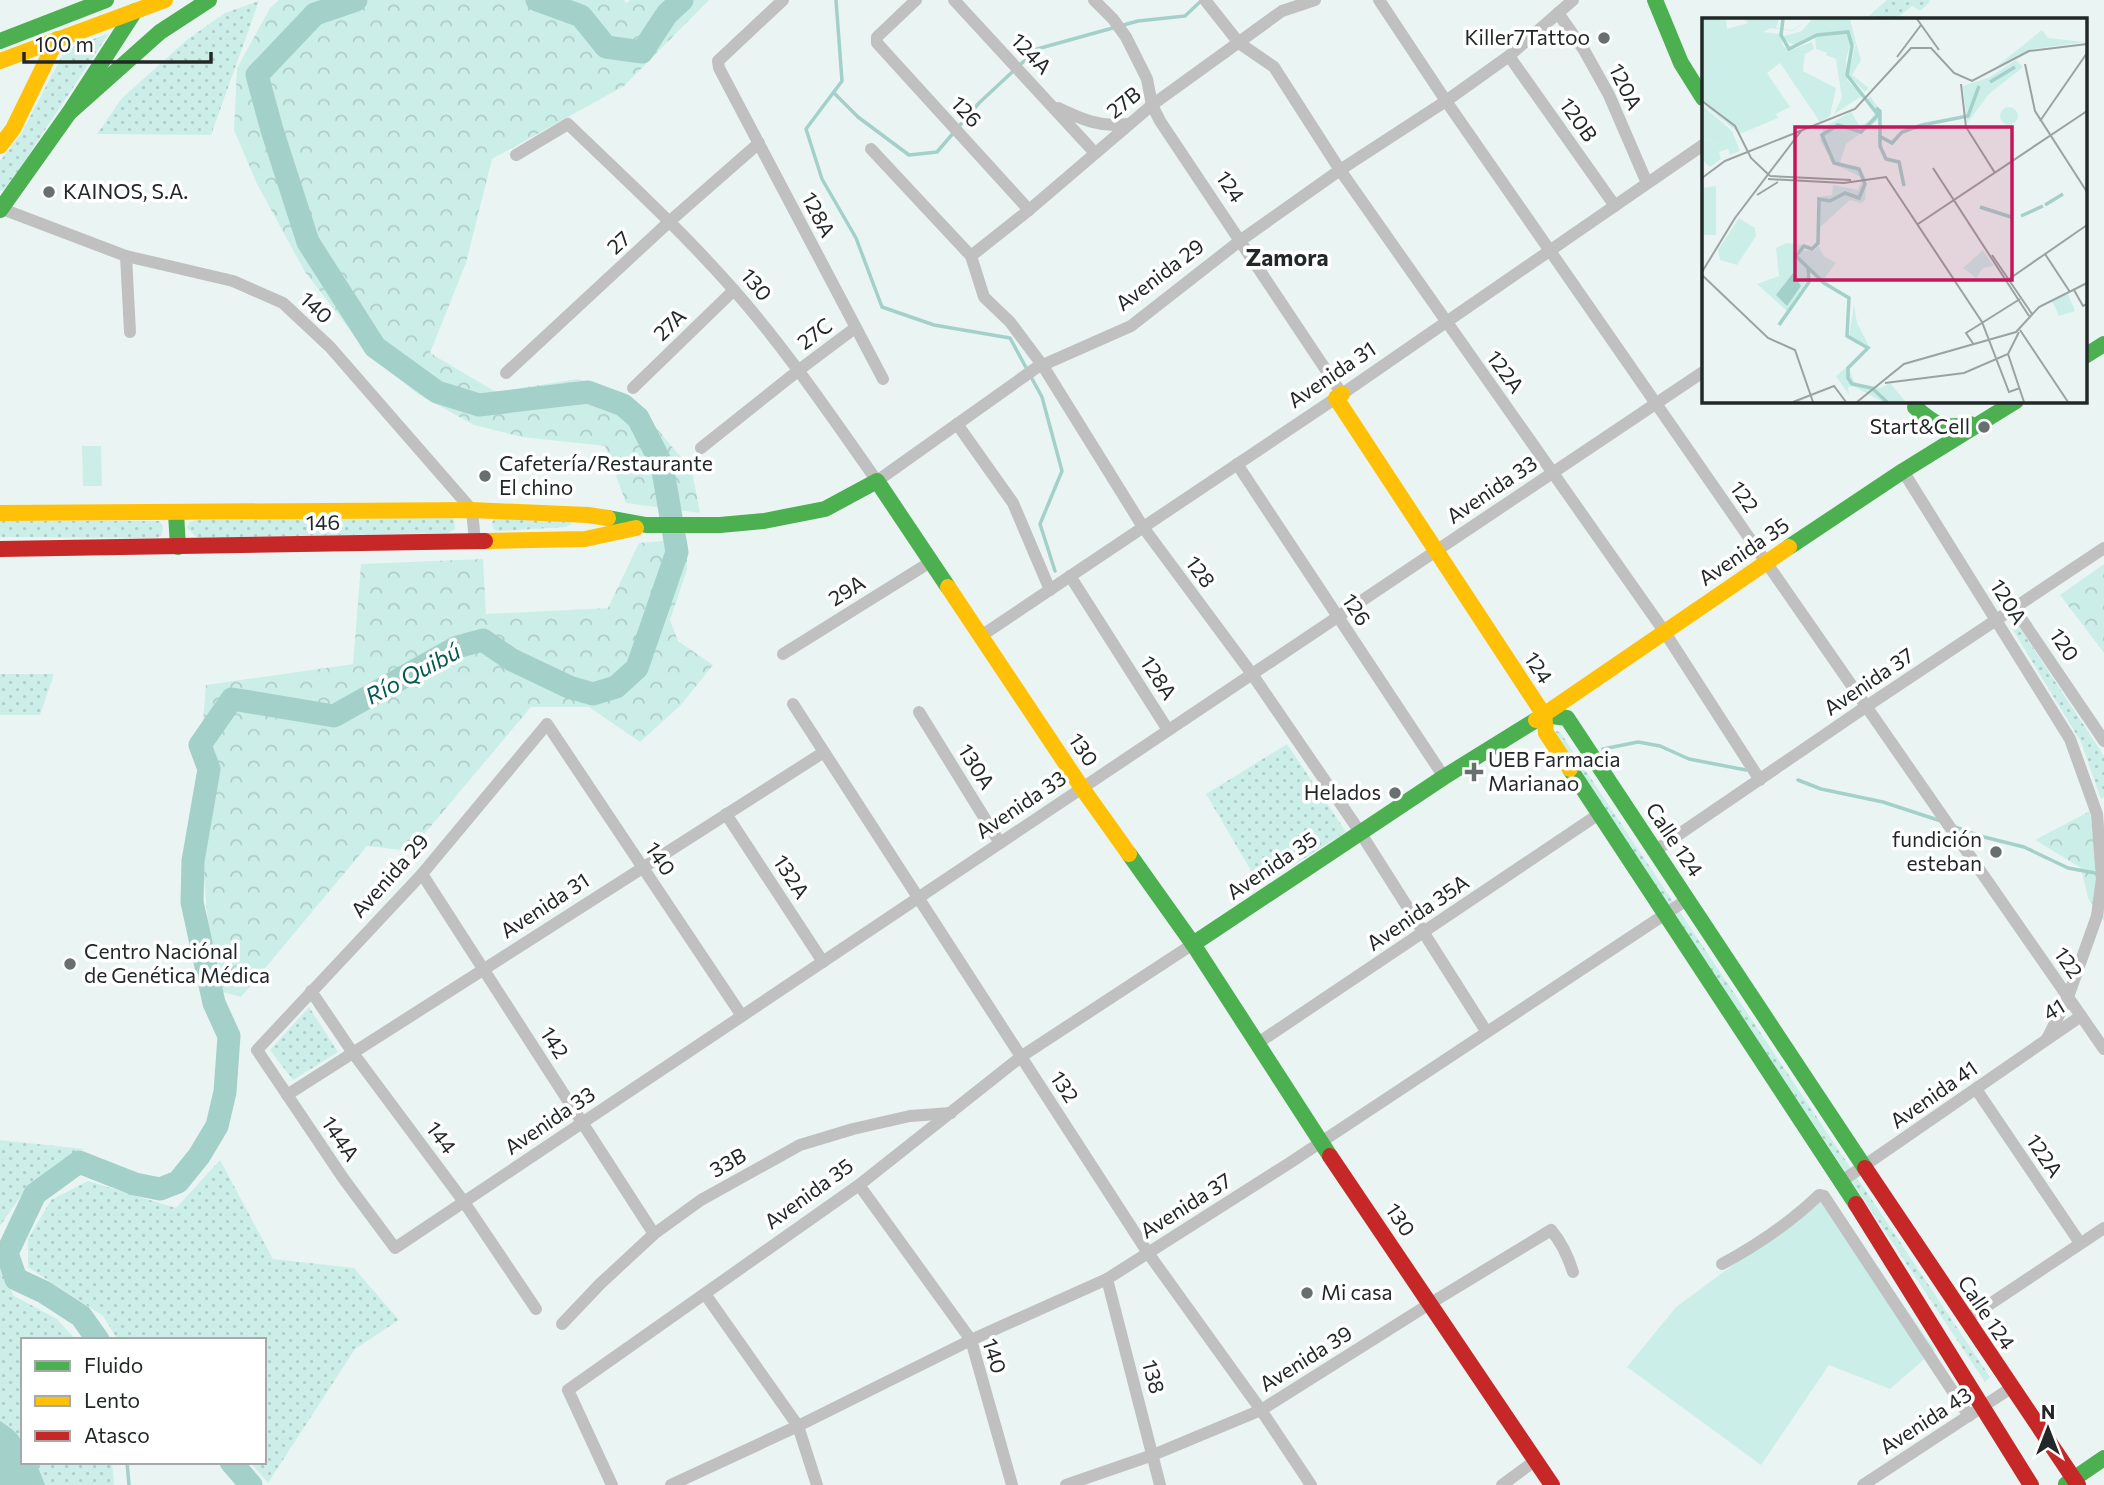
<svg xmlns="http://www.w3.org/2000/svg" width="2104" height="1485" font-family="Commissioner,sans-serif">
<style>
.grass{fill:url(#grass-dots)}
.forest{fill:url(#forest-crowns)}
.garden{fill:#cceee9}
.water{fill:#a4d0ca}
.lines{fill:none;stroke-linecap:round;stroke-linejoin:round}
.stream{stroke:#a4d0ca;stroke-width:3.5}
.river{stroke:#a4d0ca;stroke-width:23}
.street{stroke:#c0c0c0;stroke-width:12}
.fast{stroke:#4caf50;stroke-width:16}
.slow{stroke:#ffc107;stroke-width:16}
.jam{stroke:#c62828;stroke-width:16}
.poi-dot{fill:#67706e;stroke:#fff;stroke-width:2.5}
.labels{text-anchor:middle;stroke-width:7;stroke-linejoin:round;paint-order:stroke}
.poi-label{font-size:21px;fill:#212827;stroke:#fff;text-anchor:start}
.street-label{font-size:21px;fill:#212827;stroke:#fff}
.neighbourhood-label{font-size:23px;font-weight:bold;fill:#212827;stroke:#fff}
.water-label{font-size:23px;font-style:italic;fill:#035952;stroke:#fff}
.inset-river{fill:none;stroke:#a4d0ca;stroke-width:3.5}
.inset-road{fill:none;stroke:#9aa3a1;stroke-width:2}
.view{fill:#c2185b;fill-opacity:0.15;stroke:#c2185b;stroke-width:3.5}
.inset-edge{fill:none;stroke:#212827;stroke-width:3.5}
</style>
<defs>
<pattern id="grass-dots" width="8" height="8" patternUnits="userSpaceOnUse" patternTransform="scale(1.75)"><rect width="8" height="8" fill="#cceee9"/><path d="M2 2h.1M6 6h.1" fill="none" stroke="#afccc8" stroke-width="1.8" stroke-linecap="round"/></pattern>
<pattern id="forest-crowns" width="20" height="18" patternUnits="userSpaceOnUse" patternTransform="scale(1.75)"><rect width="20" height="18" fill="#cceee9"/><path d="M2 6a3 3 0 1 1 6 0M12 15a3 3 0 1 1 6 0" fill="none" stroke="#afccc8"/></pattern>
</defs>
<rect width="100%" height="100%" fill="#eaf5f3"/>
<g class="grass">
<path d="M1887 0H1929L1930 2 1920 11 1912 6 1896 19H1865Z"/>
<path d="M259 1 211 135 97 134 122 98 188 39 225 13Z"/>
<path d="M109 33 8 186 2 191 0 190V161L21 134 65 50Z"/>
<path d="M447 517 454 519 455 529 448 533 197 538 187 528 190 522 197 520Z"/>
<path d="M497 517 571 519V524L566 527 498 531 493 529 492 522Z"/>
<path d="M0 521H159L163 526 162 535 157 538 0 537Z"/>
<path d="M2016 622 2104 756V797L2101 799 2081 742 2010 625Z"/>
<path d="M0 674H54L40 715H0Z"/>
<path d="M1556 731 1560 732 1990 1377 1985 1382 1555 735Z"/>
<path d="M1287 744 1346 832 1260 886 1206 794Z"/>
<path d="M309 1007 338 1052 293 1080 270 1050Z"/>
<path d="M0 1140 84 1149 25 1190 0 1226Z"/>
<path d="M220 1160 273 1259 354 1268 399 1320 355 1349 268 1483 250 1462H264V1340H118L103 1316 28 1267V1239L51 1200 88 1181 176 1208Z"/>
<path d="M0 1269 14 1296 57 1319 76 1340H23V1462H112L114 1485H0Z"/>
</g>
<g class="forest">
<path d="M279 0H624L626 3 630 0H709L624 86 492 159 466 263 430 353 496 392 578 379 632 399 679 455 691 465 700 513 626 503 605 446 522 437 474 425 418 394 372 358 305 272 257 184 234 130 237 68 270 8Z"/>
<path d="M687 539V570L670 620 678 641 713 665 680 706 640 742 589 707H531L410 851 367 846 241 997 223 992 208 924 203 866 192 828 200 776 192 746 203 722 206 685 353 664 361 564 483 559 486 614 608 608 639 543Z"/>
<path d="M2104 564V653L2060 595Z"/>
<path d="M2090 811 2095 848 2104 849V921L2088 898 2081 868 2035 840Z"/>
</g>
<g class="garden">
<path d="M82 446H101L102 486H83Z"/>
<path d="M1827 1196 1935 1350 1890 1389 1829 1365 1761 1465 1627 1367 1676 1307Z"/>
</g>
<path class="water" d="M0 1421C21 1435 23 1437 23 1462H36L45 1485H0Z"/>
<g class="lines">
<g class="stream">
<path d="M836 0 842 81 806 129 822 179 856 238 882 307 934 325 1010 338 1042 397 1062 471 1040 524 1055 571"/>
<path d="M834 93 858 117 909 155 937 152 979 103 1037 49 1138 21 1185 16 1201 1"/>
<path d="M1603 749 1638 742 1660 746 1689 759 1746 770"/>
<path d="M1798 780 1821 789 1883 802 1941 821"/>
<path d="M1955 827 1980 836 2024 847 2068 868 2095 873"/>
<path d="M127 1462 129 1485"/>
</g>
<g class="river">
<path d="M537 0 581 16 606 47 642 52 667 14 682 0"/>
<path d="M98 1340 81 1316 44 1292 16 1279 7 1253 35 1194 79 1162 135 1184 160 1189 178 1182 199 1156 217 1126 225 1092 229 1036 214 1003 192 902 193 861 209 769 200 745 232 699 334 716 457 647 483 640 512 660 569 687 593 694 616 687 637 668 677 552 662 465 638 418 623 405 588 392 479 405 437 392 375 347 308 242 272 130 257 75 315 14 356 0"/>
<path d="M231 1462 251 1485"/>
</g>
<g class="street">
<path d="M783 0 718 61 719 68 883 379"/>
<path d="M916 0 877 37V43L1029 210"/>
<path d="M954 0 1095 153"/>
<path d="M1094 0 1113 19 1126 37 1147 79 1152 105 1160 121 1342 394 1703 145"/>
<path d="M1205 0 1239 43 1274 67 1340 170 1664 631 1760 780"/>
<path d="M1379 0 1446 101 2104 1049"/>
<path d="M1558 13 1584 50 1609 95 1647 183"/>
<path d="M1509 56 1615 206"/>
<path d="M1058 108C1081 119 1101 128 1127 124"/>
<path d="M871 149 971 256 984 297 1010 322 1043 366 1143 527 1252 674 1360 832 1486 1031"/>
<path d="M516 155 568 124C624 178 682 231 733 289 786 349 831 416 877 481L1036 368 1131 326 1241 240 1340 170 1446 101 1509 56 1573 0"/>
<path d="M0 208 126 256 233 281 283 303 330 347 472 510 475 542"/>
<path d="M126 256 130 332"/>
<path d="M971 256 1029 210 1152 105 1282 11 1315 0"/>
<path d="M506 373 670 221 759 143"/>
<path d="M633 388 734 290"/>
<path d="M957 424 1013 503 1050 590"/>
<path d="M701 448 799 370 855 328"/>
<path d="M1237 464 1444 777"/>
<path d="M1903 471 2070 739 2097 814 2102 878 2097 916 2068 997 2047 1039"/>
<path d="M1070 576 1168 730"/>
<path d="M2014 608 2104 741"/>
<path d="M981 636 1336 398"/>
<path d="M783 654 932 561"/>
<path d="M793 704 1148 1253 1261 1410 1311 1485"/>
<path d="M919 712 1000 843"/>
<path d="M726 814 823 962"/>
<path d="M1656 850 1867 706 2104 548"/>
<path d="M422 874 654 1234"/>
<path d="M311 991 353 1053 464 1202 536 1309"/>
<path d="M742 1016 547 724 422 874 257 1050 343 1178 395 1248 742 1016 1703 372"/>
<path d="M1258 1043 1599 814"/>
<path d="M1976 1089 2080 1243"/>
<path d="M287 1095 824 752"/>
<path d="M1842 1181 2081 1016"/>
<path d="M859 1185 971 1340 1012 1485"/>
<path d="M1722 1264C1757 1245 1790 1223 1819 1195L1824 1196 1969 1416"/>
<path d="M1107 1279 1160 1485"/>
<path d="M705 1294 798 1426 817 1485"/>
<path d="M1966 1320 2104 1228"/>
<path d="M562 1324 600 1284 654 1234 701 1200 800 1145 853 1129 910 1116 951 1113"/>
<path d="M612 1485 568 1390 859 1185 1022 1056 1193 944"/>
<path d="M671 1485 798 1426 971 1340 1107 1279 1288 1164 1688 899"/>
<path d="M1066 1485 1153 1455 1261 1410 1431 1303 1551 1230C1562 1243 1568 1256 1573 1272"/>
<path d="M1502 1485 1536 1460"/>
<path d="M1863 1485 2011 1388"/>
</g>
<g class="fast">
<path d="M1655 0 1681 63 1703 98"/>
<path d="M0 41 106 0"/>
<path d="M69 113 160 32 209 0"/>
<path d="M0 210 69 113 135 11"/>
<path d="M2085 356 2104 344"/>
<path d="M1915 407C1935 425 1943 430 1970 424"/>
<path d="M176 513 178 547"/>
<path d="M608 518 646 525H720L764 521 825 509 877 481 948 587"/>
<path d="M1789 547 1903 471 2016 401"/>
<path d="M1544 715 1567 718 1865 1168"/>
<path d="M1570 769 1856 1204"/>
<path d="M1129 854 1193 944 1330 1156"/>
<path d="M1193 944 1444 777 1536 720"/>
<path d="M2066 1484 2104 1458"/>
</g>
<g class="slow">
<path d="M0 61 165 0"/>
<path d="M0 146 13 129 57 39"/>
<path d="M1342 394 1336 398 1544 715 1546 733 1570 769"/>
<path d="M0 513 472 510 588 515 608 518"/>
<path d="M485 541 585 539 636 528"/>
<path d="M948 587 1082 788 1129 854"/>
<path d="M1536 720 1789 547"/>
</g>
<g class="jam">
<path d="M0 549 485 541"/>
<path d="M1330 1156 1552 1485"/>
<path d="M1865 1168 2078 1485"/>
<path d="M1856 1204 2031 1485"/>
</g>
</g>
<g class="poi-dot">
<circle cx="1604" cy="38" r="7"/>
<circle cx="49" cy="192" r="7"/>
<circle cx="1984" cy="427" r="7"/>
<circle cx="485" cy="476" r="7"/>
<path d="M1470.5 761.5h7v7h7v7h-7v7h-7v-7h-7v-7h7z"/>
<circle cx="1395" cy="793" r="7"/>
<circle cx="1996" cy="852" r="7"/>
<circle cx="70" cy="964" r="7"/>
<circle cx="1307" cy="1293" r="7"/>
</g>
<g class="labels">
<g class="poi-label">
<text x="1590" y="45" text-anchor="end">Killer7Tattoo</text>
<text x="63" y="199">KAINOS, S.A.</text>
<text x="1970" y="434" text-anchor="end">Start&amp;Cell</text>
<text x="499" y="471">Cafetería/Restaurante<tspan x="499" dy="24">El chino</tspan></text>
<text x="1488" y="767">UEB Farmacia<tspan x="1488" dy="24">Marianao</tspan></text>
<text x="1381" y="800" text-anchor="end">Helados</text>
<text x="1982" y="847" text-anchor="end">fundición<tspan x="1982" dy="24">esteban</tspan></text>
<text x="84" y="959">Centro Naciónal<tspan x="84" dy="24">de Genética Médica</tspan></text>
<text x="1321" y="1300">Mi casa</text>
</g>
<g class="street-label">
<text transform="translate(1031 54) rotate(46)" y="7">124A</text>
<text transform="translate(1625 87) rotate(64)" y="7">120A</text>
<text transform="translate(1124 103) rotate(-39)" y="7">27B</text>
<text transform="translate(966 112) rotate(47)" y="7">126</text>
<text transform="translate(1578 120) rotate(55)" y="7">120B</text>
<text transform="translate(1230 187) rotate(56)" y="7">124</text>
<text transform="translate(818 215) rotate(63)" y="7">128A</text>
<text transform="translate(619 243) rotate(-43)" y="7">27</text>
<text transform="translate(1160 275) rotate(-37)" y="7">Avenida 29</text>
<text transform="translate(756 285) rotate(50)" y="7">130</text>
<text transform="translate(316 308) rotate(43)" y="7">140</text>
<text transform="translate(670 325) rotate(-44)" y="7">27A</text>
<text transform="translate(815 334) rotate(-37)" y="7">27C</text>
<text transform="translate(1505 372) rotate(54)" y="7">122A</text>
<text transform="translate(1332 375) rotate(-34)" y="7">Avenida 31</text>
<text transform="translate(1492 490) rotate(-34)" y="7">Avenida 33</text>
<text transform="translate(1744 497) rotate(55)" y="7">122</text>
<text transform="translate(323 523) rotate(-1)" y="7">146</text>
<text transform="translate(1744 552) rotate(-34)" y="7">Avenida 35</text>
<text transform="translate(1200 572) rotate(54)" y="7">128</text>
<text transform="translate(847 591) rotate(-32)" y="7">29A</text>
<text transform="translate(2008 602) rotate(58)" y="7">120A</text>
<text transform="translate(1356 610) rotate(57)" y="7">126</text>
<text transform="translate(2064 645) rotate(56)" y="7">120</text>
<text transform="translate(1538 668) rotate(57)" y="7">124</text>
<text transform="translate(1158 678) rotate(57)" y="7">128A</text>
<text transform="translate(1869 682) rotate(-34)" y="7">Avenida 37</text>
<text transform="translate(1083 750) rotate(56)" y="7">130</text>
<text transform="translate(976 767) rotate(58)" y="7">130A</text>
<text transform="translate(1021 805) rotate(-34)" y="7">Avenida 33</text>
<text transform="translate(1674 840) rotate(56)" y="7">Calle 124</text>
<text transform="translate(660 859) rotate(56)" y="7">140</text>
<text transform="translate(1272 866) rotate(-34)" y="7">Avenida 35</text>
<text transform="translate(390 876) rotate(-48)" y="7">Avenida 29</text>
<text transform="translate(791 877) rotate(57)" y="7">132A</text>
<text transform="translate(545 906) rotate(-33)" y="7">Avenida 31</text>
<text transform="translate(1418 913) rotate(-34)" y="7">Avenida 35A</text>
<text transform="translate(2068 963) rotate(55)" y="7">122</text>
<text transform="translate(2054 1010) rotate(-31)" y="7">41</text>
<text transform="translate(554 1043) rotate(57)" y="7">142</text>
<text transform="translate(1064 1087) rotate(57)" y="7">132</text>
<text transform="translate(1934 1095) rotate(-35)" y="7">Avenida 41</text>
<text transform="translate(550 1121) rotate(-34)" y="7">Avenida 33</text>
<text transform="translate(441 1138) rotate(53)" y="7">144</text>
<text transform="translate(340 1139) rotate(56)" y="7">144A</text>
<text transform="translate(2044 1156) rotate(56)" y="7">122A</text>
<text transform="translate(728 1163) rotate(-29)" y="7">33B</text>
<text transform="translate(809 1194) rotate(-36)" y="7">Avenida 35</text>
<text transform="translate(1186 1206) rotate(-32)" y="7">Avenida 37</text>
<text transform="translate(1400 1220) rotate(56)" y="7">130</text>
<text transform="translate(1986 1313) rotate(56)" y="7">Calle 124</text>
<text transform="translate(994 1356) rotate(72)" y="7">140</text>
<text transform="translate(1306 1359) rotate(-32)" y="7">Avenida 39</text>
<text transform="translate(1153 1377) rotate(75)" y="7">138</text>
<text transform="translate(1926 1421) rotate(-33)" y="7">Avenida 43</text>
</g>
<g class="neighbourhood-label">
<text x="1287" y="266">Zamora</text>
</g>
<g class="water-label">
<text transform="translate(413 674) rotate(-28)" y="8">Río Quibú</text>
</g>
</g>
<g transform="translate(1702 18)">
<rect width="385" height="385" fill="#eaf5f3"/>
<path d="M0 1H24L25 11 46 5 42 1H77L74 10 91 12 106 1 91 13 69 10 61 14 78 16 81 28 89 32 110 24 112 31 103 36 101 53 134 70 128 98 118 104 78 45 65 55 88 89 74 96 76 100 38 116 0 85ZM110 1H148L154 25 151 28 149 24 144 41 114 31 113 18 95 28 83 23 82 18 100 13ZM340 12 346 20 383 24 332 31 294 49ZM145 62 160 78 132 96 140 79 138 68ZM0 87 30 113 11 127 7 121 0 124ZM298 98a9 9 0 1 1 18 0a9 9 0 1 1-18 0ZM14 168V217H0V170ZM85 225 102 227 92 237 104 250 105 262 85 293 55 266 77 258 74 230ZM116 228 122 238 134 245 121 262 96 239 99 232 112 233ZM366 276 373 293 357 298 350 283ZM146 348 152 364 178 370 188 365 204 384H181L151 368 146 369 147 377 134 358Z" fill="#cceee9"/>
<path d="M154 25 159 42 150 57 167 70 163 74 146 56ZM125 34 144 41 145 62 138 68 134 41 124 37ZM314 42 321 49 287 76 265 105 261 68 288 59ZM168 78 180 95 178 101 144 126 138 145 158 150 165 162 132 146 118 122 121 110 149 94 158 109 168 102 173 95 164 83ZM159 165H164L163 182 159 185 148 182 116 211 115 179 130 177 131 167 156 172ZM152 287 155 305 167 328 147 318Z" fill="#cceee9"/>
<path d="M30 113 38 133 28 137 26 131 17 134 19 141 8 149 0 142V124L7 121 11 127ZM37 200 53 210 54 218 35 247 18 242 16 232ZM281 232 292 248 281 250 274 260 261 250Z" fill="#cceee9"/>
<path d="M91 255 99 268 85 288 74 277Z" fill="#a4d0ca"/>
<path class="inset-river" d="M81 1 79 17 87 31 115 17 146 14 150 28 145 57 176 97 159 114 136 107 120 117 132 145 157 151 163 166 157 180 143 175 128 183 117 181 116 225 110 231 102 228 94 238 122 265 147 280 145 318 166 330 146 350V360L150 366 170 370 185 384M288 64 313 49M174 90 178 93V128L184 141 197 144 202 168M179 119 190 125 200 114 220 107 266 98 277 68M343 187 361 176M278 189 309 199M319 198 341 188M77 307 107 264 106 250"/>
<path class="inset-road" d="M215 1 237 32M195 39 219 7M323 46 333 93 385 174M259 66 264 109 293 155M0 83 33 108 49 140 68 158M338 103 385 35M231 150 327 298M68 158 149 162M0 160 23 143 153 91 209 30H229L252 55 270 63 327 33 385 26M66 161 142 165 184 159 280 304 307 374 318 370M55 177 76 164M216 206 385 93M343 236 368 274M290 237 330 296M0 254 33 200 99 113M0 257 66 320 93 332 111 384M307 261 385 207M372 272 381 288 385 286M318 312 366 384M272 327 264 315 318 281M306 336 322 384M183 365 262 355 306 336 317 314M91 384 132 368 144 384M155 384 202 346 314 314 337 289 385 265"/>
<path class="view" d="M93 109H310V262H93Z"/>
<rect width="385" height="385" class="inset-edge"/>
</g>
<rect x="21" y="1338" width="245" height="126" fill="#ffffff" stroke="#a6a9a9" stroke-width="2"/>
<rect x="35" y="1361" width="35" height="10" fill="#4caf50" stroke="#a6a9a9" stroke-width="2"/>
<text x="84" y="1373" font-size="21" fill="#212827">Fluido</text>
<rect x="35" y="1396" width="35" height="10" fill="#ffc107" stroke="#a6a9a9" stroke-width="2"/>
<text x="84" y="1408" font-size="21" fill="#212827">Lento</text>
<rect x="35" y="1431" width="35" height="10" fill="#c62828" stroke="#a6a9a9" stroke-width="2"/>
<text x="84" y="1443" font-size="21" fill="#212827">Atasco</text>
<g transform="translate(2048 1429)" stroke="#ffffff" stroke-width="5" paint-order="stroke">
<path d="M0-5L12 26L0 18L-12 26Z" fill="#212827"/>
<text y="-10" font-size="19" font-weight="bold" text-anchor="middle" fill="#212827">N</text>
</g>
<path d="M24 52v10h187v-10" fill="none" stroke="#212827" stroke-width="3.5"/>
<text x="35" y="52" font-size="21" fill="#212827" stroke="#ffffff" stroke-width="5" paint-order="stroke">100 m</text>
</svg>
